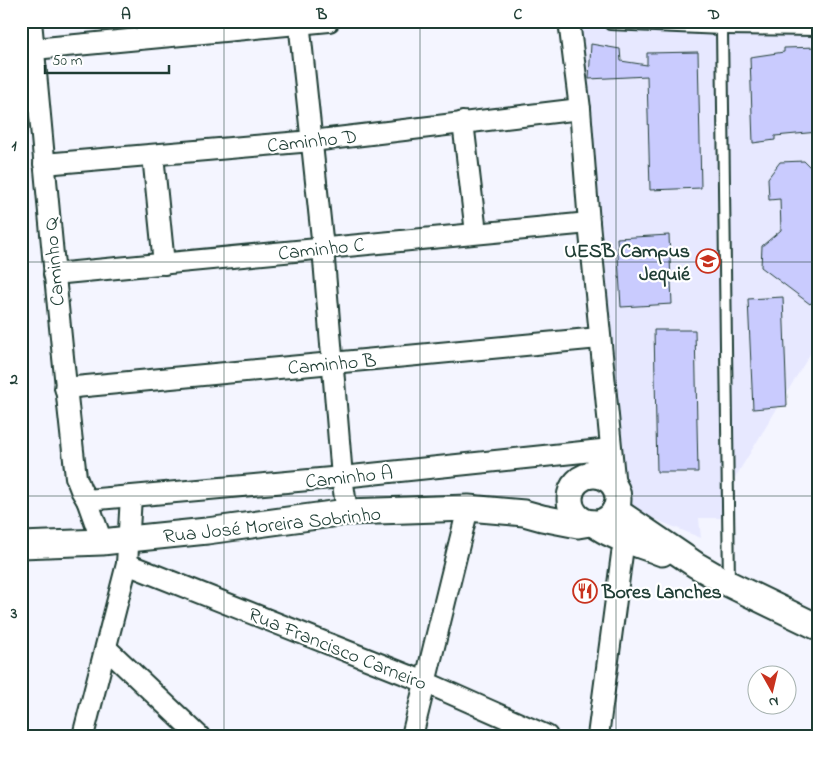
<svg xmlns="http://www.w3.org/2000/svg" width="839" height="757" font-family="'Indie Flower',sans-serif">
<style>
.built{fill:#e7e8ff}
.building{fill:#c9cbfe;stroke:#1f3d34}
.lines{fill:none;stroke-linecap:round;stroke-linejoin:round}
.service-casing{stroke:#1f3d34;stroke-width:14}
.minor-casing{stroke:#1f3d34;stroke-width:24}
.tertiary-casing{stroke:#1f3d34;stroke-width:29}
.service{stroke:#fff;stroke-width:10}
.minor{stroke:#fff;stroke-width:20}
.tertiary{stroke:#fff;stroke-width:25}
.grid{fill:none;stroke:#1f3d34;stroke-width:1;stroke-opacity:0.55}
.labels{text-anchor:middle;stroke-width:4.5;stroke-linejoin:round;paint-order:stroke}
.street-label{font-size:20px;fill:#1f3d34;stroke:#fff}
.poi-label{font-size:20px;font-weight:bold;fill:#1f3d34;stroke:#fff;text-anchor:end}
.neatline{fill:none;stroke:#1f3d34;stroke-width:2}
.grid-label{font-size:16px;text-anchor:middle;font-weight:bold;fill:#1f3d34}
</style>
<rect width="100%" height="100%" fill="#f4f5ff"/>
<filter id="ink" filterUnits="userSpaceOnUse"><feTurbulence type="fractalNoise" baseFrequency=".02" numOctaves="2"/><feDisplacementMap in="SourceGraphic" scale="10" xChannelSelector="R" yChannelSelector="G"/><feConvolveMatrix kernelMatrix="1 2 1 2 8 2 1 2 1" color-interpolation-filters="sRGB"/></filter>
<g filter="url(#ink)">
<path class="built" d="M574 21H818V341L730 486 732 518H699L701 538 620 505 591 181Z"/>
<g class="building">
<path d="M591 44 620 49 621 61 647 65V53L698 52 701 188 650 190 647 76 589 79Z"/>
<path d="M818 47V132L775 136V140L753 143 750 57 784 52V48Z"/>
<path d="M804 161 818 175V296L810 304 761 267 762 246 781 230 780 199 769 200 768 178 780 162Z"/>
<path d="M669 235 672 304 621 307 617 238Z"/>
<path d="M783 297 787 406 753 409 748 299Z"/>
<path d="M654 330H695L698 472H657Z"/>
</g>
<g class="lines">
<g class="service-casing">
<g id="service">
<path d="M610 24 722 29 818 30"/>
<path d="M722 29 729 583"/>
</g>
</g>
<g class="minor-casing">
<g id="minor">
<path d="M31 21C46 173 58 325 76 477L81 490 87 500 102 542"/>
<path d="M299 21 323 248 342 477 347 512"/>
<path d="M569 21 580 109 589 223 615 487"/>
<path d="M34 49 329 21"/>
<path d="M463 122 476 233"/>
<path d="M153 155 164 264"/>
<path d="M44 164 312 141 580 109"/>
<path d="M54 274 589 223"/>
<path d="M65 388 599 338"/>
<path d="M587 476 611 452"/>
<path d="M87 500 342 477 611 449"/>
<path d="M127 564 425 682 547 736"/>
<path d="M106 648 199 736"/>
<path d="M83 736 127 564 131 496"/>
<path d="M412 736 468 508"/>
<path d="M598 736 622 554 627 525"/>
</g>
</g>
<g class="tertiary-casing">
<g id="tertiary">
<circle cx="594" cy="499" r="24"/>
<path d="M615 510 696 565 729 584 818 627"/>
<path d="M593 523C612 538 639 544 662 553"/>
<path d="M21 545 102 542 129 539 207 531 347 512 468 508 524 513 542 518 578 525 590 523"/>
</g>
</g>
<use href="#service" class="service"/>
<use href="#minor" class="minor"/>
<use href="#tertiary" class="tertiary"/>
</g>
</g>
<path class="grid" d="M224 21V736M420 21V736M616 21V736M21 262H818M21 496H818"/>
<defs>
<g id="university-ring" transform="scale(1.25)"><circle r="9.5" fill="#fff" stroke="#c8321e" stroke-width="1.5"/><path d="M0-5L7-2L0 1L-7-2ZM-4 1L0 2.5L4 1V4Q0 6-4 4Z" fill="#c8321e"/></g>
<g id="restaurant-ring" transform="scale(1.25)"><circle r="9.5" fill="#fff" stroke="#c8321e" stroke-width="1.5"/><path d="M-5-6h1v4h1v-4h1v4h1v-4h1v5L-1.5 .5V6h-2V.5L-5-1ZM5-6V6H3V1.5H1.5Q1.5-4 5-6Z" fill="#c8321e"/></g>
</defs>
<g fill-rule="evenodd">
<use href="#university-ring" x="708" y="261"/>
<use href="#restaurant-ring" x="585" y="591"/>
</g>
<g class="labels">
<g class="street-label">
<text transform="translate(312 140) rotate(-6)" y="7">Caminho D</text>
<text transform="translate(321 248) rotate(-6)" y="7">Caminho C</text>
<text transform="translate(53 262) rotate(-95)" y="7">Caminho Q</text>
<text transform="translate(332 363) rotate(-5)" y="7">Caminho B</text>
<text transform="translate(349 476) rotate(-6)" y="7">Caminho A</text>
<text transform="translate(272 524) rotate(-6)" y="7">Rua José Moreira Sobrinho</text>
<text transform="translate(338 648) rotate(22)" y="7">Rua Francisco Carneiro</text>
</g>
<g class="poi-label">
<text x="690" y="257">UESB Campus<tspan x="690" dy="23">Jequié</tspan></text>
<text x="602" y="598" text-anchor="start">Bores Lanches</text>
</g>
</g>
<rect width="839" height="757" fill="none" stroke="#fff" stroke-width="55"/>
<g transform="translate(772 690) rotate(172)"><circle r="24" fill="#ffffff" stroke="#a5b1ae"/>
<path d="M0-4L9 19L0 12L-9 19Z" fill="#c8321e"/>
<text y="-8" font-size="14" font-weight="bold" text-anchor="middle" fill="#1f3d34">N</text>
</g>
<path d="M45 65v8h124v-8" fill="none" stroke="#1f3d34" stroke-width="2.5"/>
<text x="52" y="65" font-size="15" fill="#1f3d34" stroke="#ffffff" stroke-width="4" paint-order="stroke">50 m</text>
<rect x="28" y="28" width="784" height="702" class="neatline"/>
<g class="grid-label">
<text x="126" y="19">A</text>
<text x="322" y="19">B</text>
<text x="518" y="19">C</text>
<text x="714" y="19">D</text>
<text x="14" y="150">1</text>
<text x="14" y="384">2</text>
<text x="14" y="618">3</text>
</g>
</svg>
